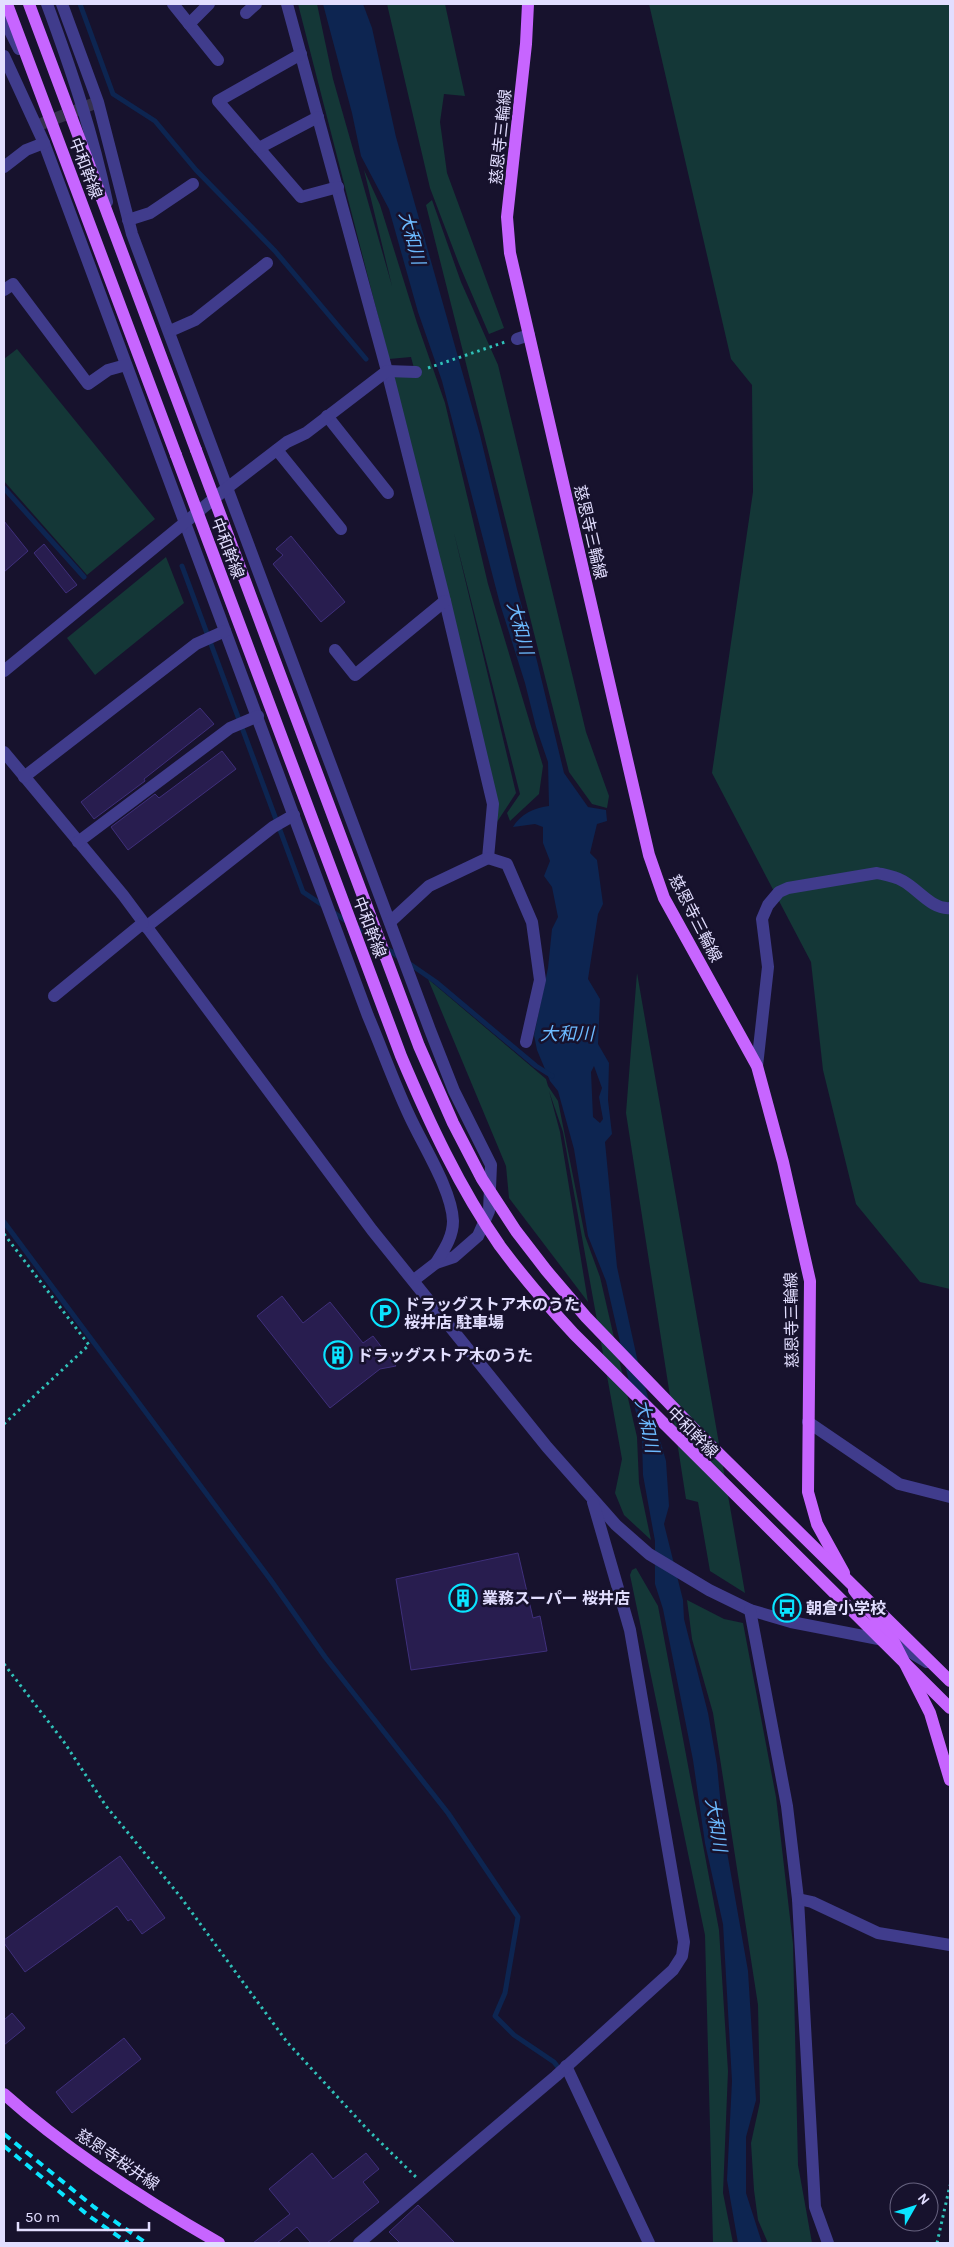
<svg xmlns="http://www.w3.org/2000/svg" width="954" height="2247" font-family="Karla,'Noto Sans JP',sans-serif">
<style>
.green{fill:#143737}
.water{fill:#0d2551;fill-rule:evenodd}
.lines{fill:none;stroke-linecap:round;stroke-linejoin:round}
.stream{stroke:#0d2551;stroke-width:5}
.building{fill:#281d4f;stroke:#3f2f7b}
.minor-tunnel{stroke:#35314c;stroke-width:12;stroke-dasharray:12 6;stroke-linecap:butt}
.path{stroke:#30c1b9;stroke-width:3;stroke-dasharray:2.5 4;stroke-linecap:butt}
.minor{stroke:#403c8c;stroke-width:12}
.major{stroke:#c765ff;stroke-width:12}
.rail{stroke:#0ae4ff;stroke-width:4;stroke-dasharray:8 6;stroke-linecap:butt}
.major-bridge{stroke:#c765ff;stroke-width:12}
.labels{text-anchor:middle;stroke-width:5;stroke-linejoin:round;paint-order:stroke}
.street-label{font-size:16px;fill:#e2deff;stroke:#17122d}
.poi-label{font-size:16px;font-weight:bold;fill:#e2deff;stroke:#17122d;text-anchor:start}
.water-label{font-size:18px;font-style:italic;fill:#6cbaff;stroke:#17122d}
</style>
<rect width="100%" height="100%" fill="#17122d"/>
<g class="green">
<path d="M298 4H317L333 79 392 286 364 170 380 205 417 323 445 403 488 584 543 766 539 794 510 821 507 813 520 794 454 533 516 793 495 825 392 370 415 372 411 357 389 359Z"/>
<path d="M387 4H445L465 96 444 94 440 122 447 173 504 328 489 334 459 264 430 188Z"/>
<path d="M649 4H950V1289L920 1282 856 1204 823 1070 811 962 712 773 753 492 752 385 731 359Z"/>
<path d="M432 200 461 282 498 365 586 732 609 796 607 808 592 804 569 772 426 205Z"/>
<path d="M17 349 155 519 87 575 4 481V359Z"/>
<path d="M166 557 184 603 95 675 67 638Z"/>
<path d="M637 973 745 1593 710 1571 698 1502 686 1499 626 1113Z"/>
<path d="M428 979 546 1079 548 1086 558 1101 585 1236 600 1277 637 1437 639 1483 651 1540 624 1515 615 1493 622 1459 563 1132 549 1091 560 1132 588 1302 509 1198 506 1166Z"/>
<path d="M636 1568 658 1606 719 1930 728 2071 723 2193 733 2243H713L705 1935 630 1575 632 1570Z"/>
<path d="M687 1600 724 1619 743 1623 776 1797 793 1944 798 2165 812 2243H768L758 2220 754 2190 751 2143 760 2102 758 2005 713 1713 692 1639Z"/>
</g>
<path class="water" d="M323 4H363L372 28 396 137 480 435 517 589 537 661 564 773 588 807 606 810 607 821 597 824 590 853 597 860 603 904 598 914 588 979 600 999 598 1044 609 1063 608 1100 612 1134 605 1142 617 1267 637 1358 666 1461 669 1506 664 1524 683 1600 684 1619 708 1713 717 1765 723 1829 748 1971 756 2100 746 2137V2193L762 2243H738L727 2180 732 2081 723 1924 705 1843 693 1760 663 1609 655 1584V1541L643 1475 642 1439 606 1281 588 1236 574 1149 558 1091 550 1081 537 1050 534 1035 548 968 552 929 558 917 552 887 544 876 550 861 543 843V827L535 824 513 827C520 814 536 807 549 806L548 762 536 727 525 683 500 604 442 381 418 312 389 209 361 156 352 113ZM594 1066 602 1088 599 1097 603 1119 600 1123 593 1117 591 1072Z"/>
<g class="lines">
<g class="stream">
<path d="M80 4 113 94 155 121 196 170 275 251 366 359"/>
<path d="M4 488 84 577"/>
<path d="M182 566 303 892 324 906"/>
<path d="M333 912 349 923"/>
<path d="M356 927 378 942"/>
<path d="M385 947 400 958"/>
<path d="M407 962 436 982 536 1066 552 1076"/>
<path d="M4 1222 270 1579 325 1657 448 1813 518 1917 505 1993 495 2016 514 2035 554 2062 561 2071"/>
</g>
</g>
<g class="building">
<path d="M4 521 28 551 4 572Z"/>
<path d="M291 536 345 602 321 622 273 564 283 555 276 549Z"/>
<path d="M44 544 77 585 66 593 34 553Z"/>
<path d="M200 708 214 724 144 779 145 781 94 819 81 802Z"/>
<path d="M222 751 236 769 128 850 111 827 155 794 159 798Z"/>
<path d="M282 1296 303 1323 330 1302 363 1343 373 1336 396 1366 380 1369 330 1408 257 1316Z"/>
<path d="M518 1553 533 1618 540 1616 547 1651 411 1670 396 1579Z"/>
<path d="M120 1856 165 1918 142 1934 131 1919 128 1921 117 1906 25 1972 4 1943V1940Z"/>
<path d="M12 2013 25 2028 4 2045V2020Z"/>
<path d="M124 2038 141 2059 72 2113 56 2092Z"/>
<path d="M312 2153 333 2179 366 2153 379 2169 363 2182 379 2202 327 2243H311L297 2227 277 2243H253L290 2214 269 2189Z"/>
<path d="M418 2205 455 2243H400L389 2232Z"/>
</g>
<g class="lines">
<path class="minor-tunnel" d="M36 126 98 102"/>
<g class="path">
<path d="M428 368 505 342"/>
<path d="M4 1234 89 1345 4 1424"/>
<path d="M4 1664 64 1742 106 1806 179 1895 287 2042 367 2129 416 2177"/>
<path d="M937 2243 950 2185"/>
</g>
<g class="minor">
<path d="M47 4C71 69 93 134 107 202"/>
<path d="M62 4 98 102 132 234 430 1030 454 1091 491 1165 489 1211 478 1236 454 1257 436 1263 414 1280"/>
<path d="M173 4 218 60"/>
<path d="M287 4 387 371 445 601 493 804 488 858 429 886 390 922"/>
<path d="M246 13 256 4"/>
<path d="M4 19 19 49"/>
<path d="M189 24 209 4"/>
<path d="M301 54 218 101 301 197 338 187"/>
<path d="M4 56 44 143 368 1016C382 1049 394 1083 409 1115 422 1144 452 1190 453 1221 453 1237 444 1250 436 1263"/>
<path d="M259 148 318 117"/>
<path d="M4 167 26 150 44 143"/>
<path d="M128 220 150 213 193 184"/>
<path d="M4 290 13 284 88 384 108 370 126 365"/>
<path d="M170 331 195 320 267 263"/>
<path d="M517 339 529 335"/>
<path d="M327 416 388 493"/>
<path d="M277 450 341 529"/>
<path d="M335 650 355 675 445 601"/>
<path d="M4 671 227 488 287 442 306 433 387 371 416 372"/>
<path d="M4 752 123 895 372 1230 547 1447 616 1525 649 1554 709 1590 750 1610 791 1622 894 1642 927 1662"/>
<path d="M24 777 196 644 225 631"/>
<path d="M78 842 230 728 258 716"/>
<path d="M488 858 507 864 532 922 540 980 526 1042"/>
<path d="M146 927 273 827 294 815"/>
<path d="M54 996 143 923"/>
<path d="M757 1066 768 967 762 919 768 905 779 892 788 888 877 873C886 875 894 876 903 881 918 889 932 910 950 908"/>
<path d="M808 1422 899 1484 950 1497"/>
<path d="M750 1610 787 1806 798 1899 815 2207 828 2243"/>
<path d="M798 1899 812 1902 878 1933 950 1945"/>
<path d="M566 2066 649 2243"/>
<path d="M359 2243 556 2076 673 1970 682 1956 684 1942 630 1630 593 1502"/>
</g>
<g class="major">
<path d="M7 4 176 455"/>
<path d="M29 4 196 450"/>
<path d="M528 4 526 44 507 217 510 253 649 855 664 898 757 1066 783 1162 810 1281 808 1492 817 1524 844 1573"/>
<path d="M854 1590 894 1642 930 1713 950 1780"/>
<path d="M4 2094C69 2152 144 2200 219 2243"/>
</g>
<g class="rail">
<path d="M4 2134 94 2207 146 2243"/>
<path d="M4 2146 89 2216 128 2243"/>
</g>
<g class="major-bridge">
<path d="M196 450 419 1046 453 1123 482 1179 516 1231 546 1270 586 1317 693 1428 950 1681"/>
<path d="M176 455 401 1056C429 1122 459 1187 500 1246 523 1277 548 1306 574 1334L950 1708"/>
</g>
</g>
<defs>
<g id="parking-ring" transform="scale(1.4375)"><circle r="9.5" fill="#17122d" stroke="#0ae4ff" stroke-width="1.5"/><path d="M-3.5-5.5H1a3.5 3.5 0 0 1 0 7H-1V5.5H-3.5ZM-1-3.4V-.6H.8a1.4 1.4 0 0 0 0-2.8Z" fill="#0ae4ff"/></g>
<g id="building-ring" transform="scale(1.4375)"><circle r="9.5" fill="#17122d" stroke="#0ae4ff" stroke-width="1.5"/><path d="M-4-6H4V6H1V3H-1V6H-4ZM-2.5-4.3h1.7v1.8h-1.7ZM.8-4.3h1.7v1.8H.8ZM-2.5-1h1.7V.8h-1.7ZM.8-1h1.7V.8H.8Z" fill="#0ae4ff"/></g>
<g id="bus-ring" transform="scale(1.4375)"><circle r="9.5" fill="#17122d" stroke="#0ae4ff" stroke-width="1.5"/><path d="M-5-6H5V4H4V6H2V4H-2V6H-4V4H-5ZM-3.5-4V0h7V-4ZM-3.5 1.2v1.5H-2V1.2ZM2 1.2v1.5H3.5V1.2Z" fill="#0ae4ff"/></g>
</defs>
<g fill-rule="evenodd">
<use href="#parking-ring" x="385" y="1313"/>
<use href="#building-ring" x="338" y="1355"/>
<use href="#building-ring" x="463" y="1598"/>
<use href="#bus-ring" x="787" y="1608"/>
</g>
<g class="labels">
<g class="street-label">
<text transform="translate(500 137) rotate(-84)" y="6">慈恩寺三輪線</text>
<text transform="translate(86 168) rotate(69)" y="6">中和幹線</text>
<text transform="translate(591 532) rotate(77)" y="6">慈恩寺三輪線</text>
<text transform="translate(228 548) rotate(69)" y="6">中和幹線</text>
<text transform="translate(696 918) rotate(63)" y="6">慈恩寺三輪線</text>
<text transform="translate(370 927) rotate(69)" y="6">中和幹線</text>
<text transform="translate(791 1320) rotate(-91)" y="6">慈恩寺三輪線</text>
<text transform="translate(693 1432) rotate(45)" y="6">中和幹線</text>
<text transform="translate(118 2159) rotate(34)" y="6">慈恩寺桜井線</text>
</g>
<g class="poi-label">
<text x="404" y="1310">ドラッグストア木のうた<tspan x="404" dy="18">桜井店 駐車場</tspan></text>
<text x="357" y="1361">ドラッグストア木のうた</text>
<text x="482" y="1604">業務スーパー 桜井店</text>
<text x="806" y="1614">朝倉小学校</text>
</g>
<g class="water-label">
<text transform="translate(412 238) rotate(75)" y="6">大和川</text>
<text transform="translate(520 628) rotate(75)" y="6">大和川</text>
<text x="567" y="1040">大和川</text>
<text transform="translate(647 1426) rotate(78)" y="6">大和川</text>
<text transform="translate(716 1825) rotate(81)" y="6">大和川</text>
</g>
</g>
<rect width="954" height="2247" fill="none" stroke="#e2deff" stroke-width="10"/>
<g transform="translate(914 2207) rotate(51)"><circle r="24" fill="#17122d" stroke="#686481"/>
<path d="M0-4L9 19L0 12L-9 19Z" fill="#0ae4ff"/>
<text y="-8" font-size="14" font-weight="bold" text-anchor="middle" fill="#e2deff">N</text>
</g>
<path d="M18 2222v8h131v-8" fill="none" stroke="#e2deff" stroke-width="2.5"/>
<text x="25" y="2222" font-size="15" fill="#e2deff" stroke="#17122d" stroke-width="4" paint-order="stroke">50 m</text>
</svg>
